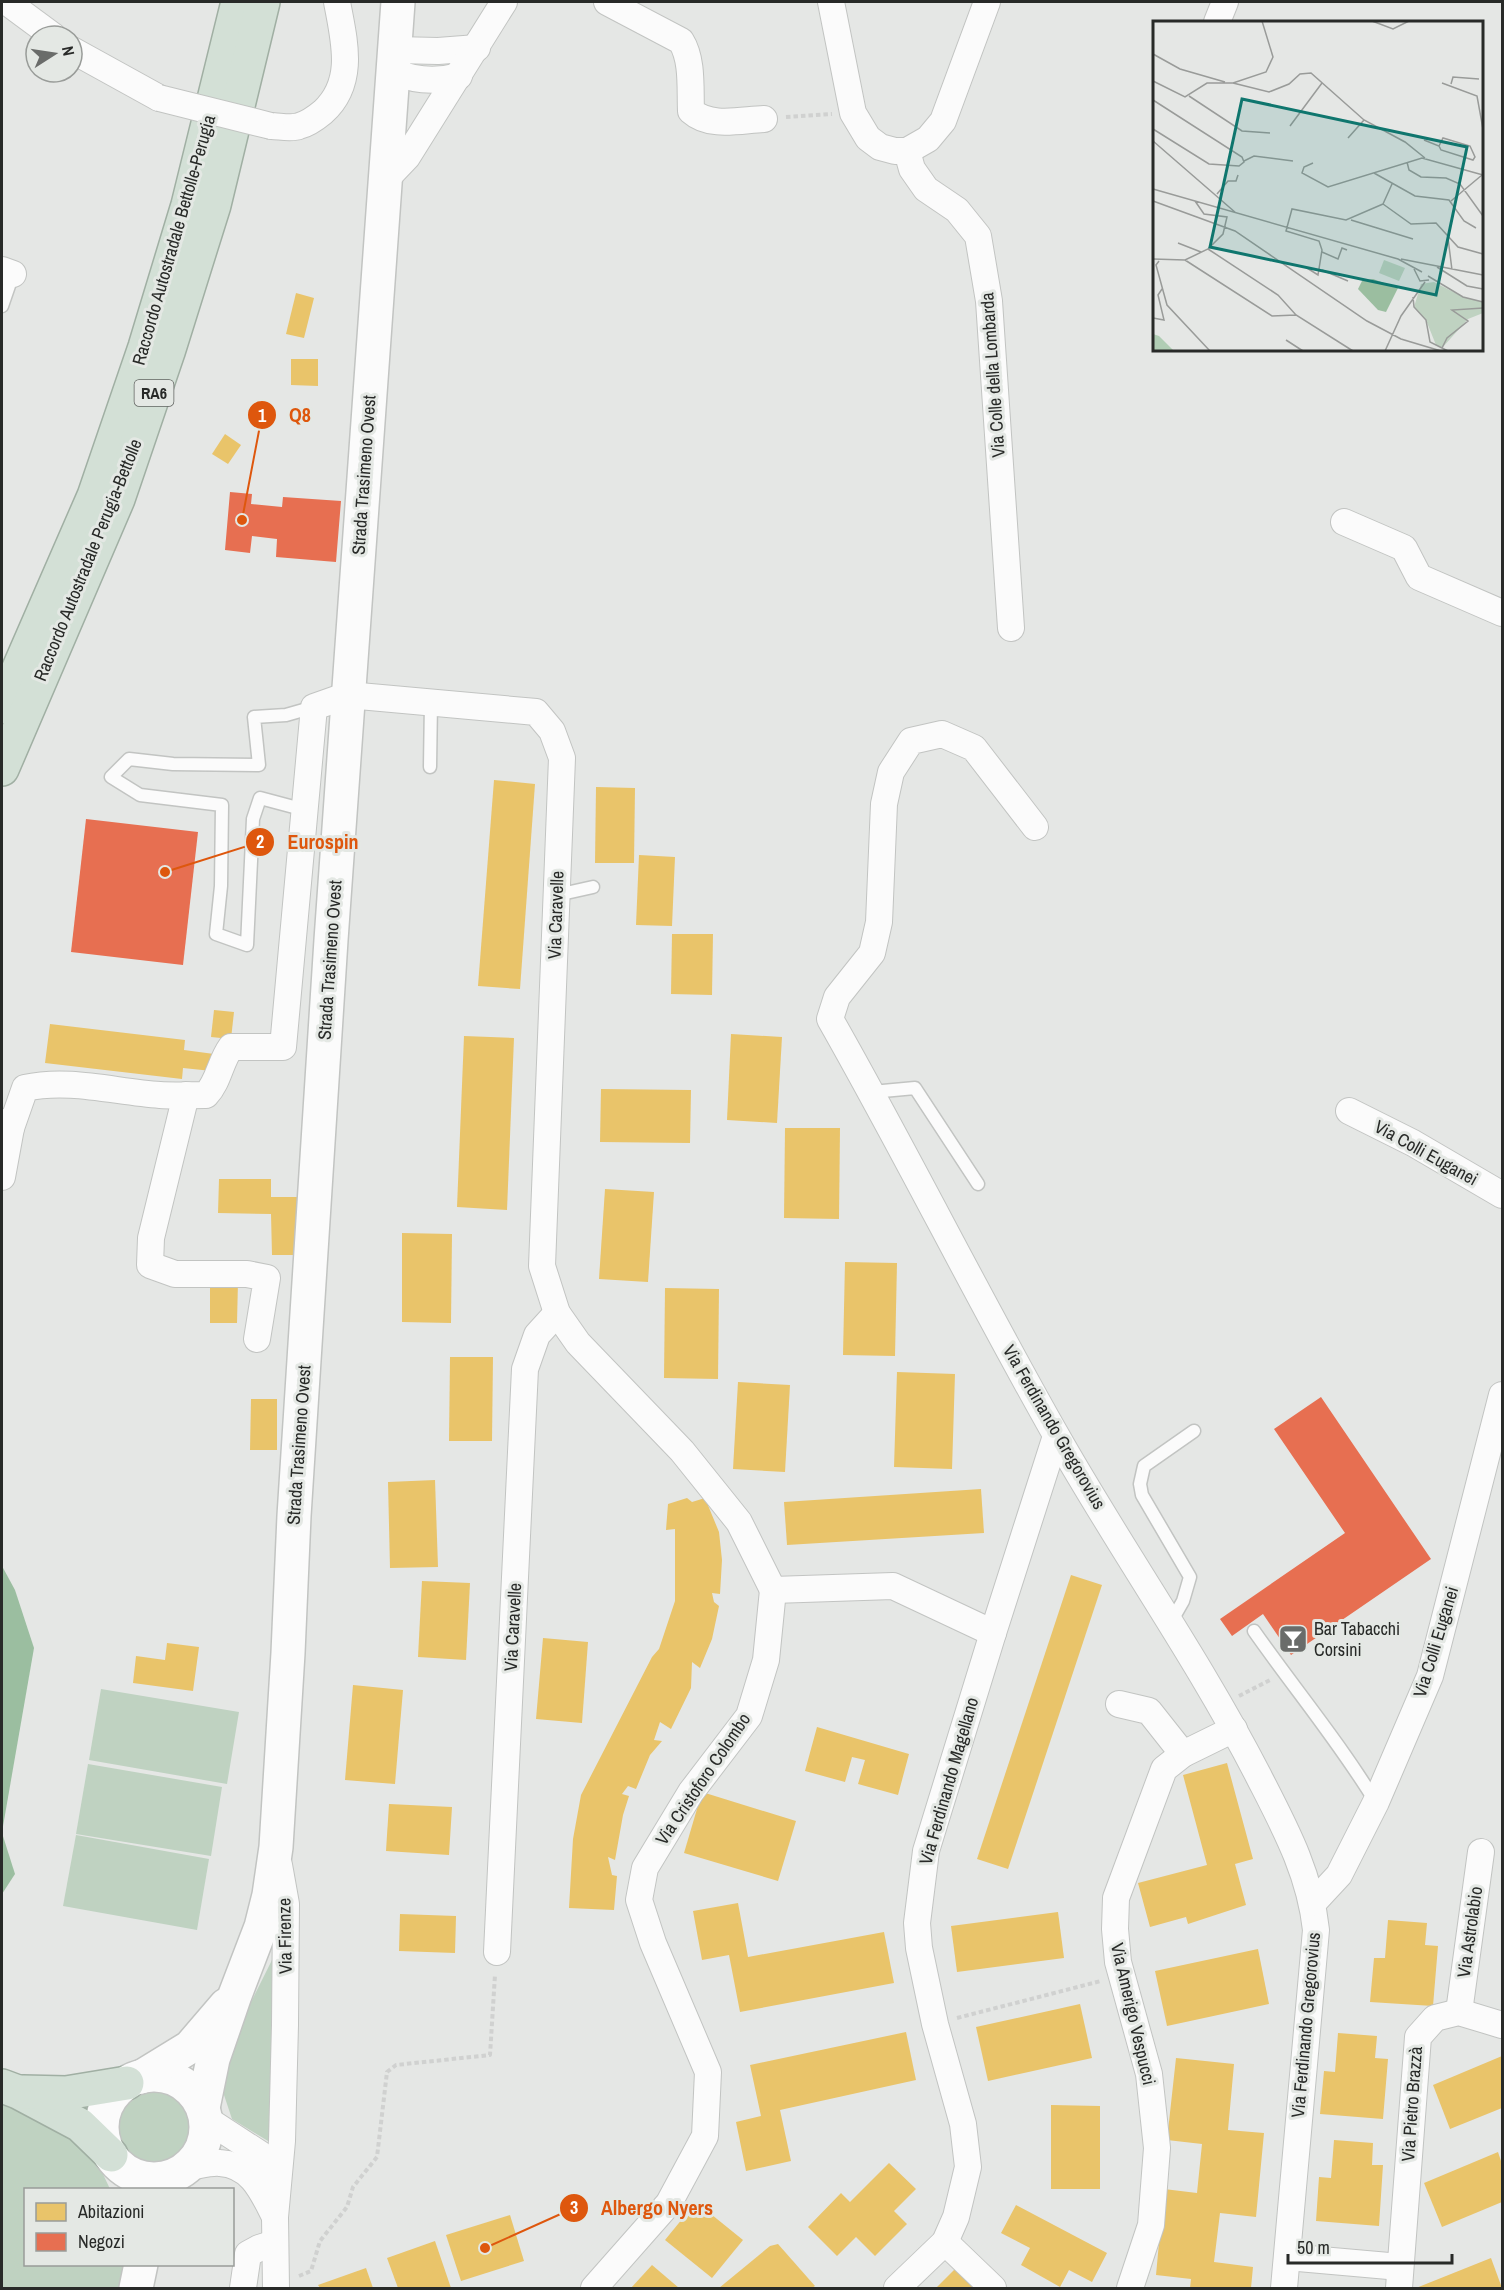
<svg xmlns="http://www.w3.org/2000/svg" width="1504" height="2290" font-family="'Archivo Narrow',sans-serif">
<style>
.green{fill:#bfd2c1}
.water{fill:#9bbea0}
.homes{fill:#e9c46a}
.shops{fill:#e76f51}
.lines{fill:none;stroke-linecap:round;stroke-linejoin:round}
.lane-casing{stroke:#c2c4c2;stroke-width:15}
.street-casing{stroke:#c2c4c2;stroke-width:28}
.secondary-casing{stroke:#c2c4c2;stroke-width:36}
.highway-casing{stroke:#a0afa3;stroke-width:36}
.path{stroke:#d0d1d0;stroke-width:4;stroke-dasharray:4.5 3;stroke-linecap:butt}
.lane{stroke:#fbfbfb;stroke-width:12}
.street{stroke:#fbfbfb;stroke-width:26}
.secondary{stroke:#fbfbfb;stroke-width:33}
.highway{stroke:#d3e0d6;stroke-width:33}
.street-bridge-casing{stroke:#c2c4c2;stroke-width:28;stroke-linecap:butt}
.street-bridge{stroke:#fbfbfb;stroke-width:26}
.labels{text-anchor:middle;stroke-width:6;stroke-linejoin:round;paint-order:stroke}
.shield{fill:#e4e8e4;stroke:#606360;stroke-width:1.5}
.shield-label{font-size:16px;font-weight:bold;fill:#282a28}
.street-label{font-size:18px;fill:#282a28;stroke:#e4e8e4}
.poi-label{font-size:18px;fill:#282a28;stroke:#e4e8e4;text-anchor:start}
.inset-road{fill:none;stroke:#999b99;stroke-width:1.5}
.view{fill:#0f766e;fill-opacity:0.15;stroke:#0f766e;stroke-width:3}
.inset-edge{fill:none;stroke:#282a28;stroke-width:3}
.leader{fill:none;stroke:#de570d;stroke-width:2}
.callout-dot{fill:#de570d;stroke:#e4e8e4;stroke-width:2}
.mark-label{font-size:18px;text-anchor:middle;font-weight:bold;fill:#fff}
.callout-label{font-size:20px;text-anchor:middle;font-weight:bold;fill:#de570d;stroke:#e4e8e4;stroke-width:6;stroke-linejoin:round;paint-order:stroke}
</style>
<rect width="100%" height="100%" fill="#e5e7e5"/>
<g class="green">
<path d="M101 1689 239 1712 227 1784 89 1760Z"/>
<path d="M88 1764 222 1787 211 1856 76 1834Z"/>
<path d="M76 1835 209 1859 197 1930 63 1906Z"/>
<path d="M277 1950 274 2136 268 2141 232 2119 223 2092 229 2046Z"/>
<path d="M2 2086 80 2125 110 2189 26 2190V2264L133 2265 136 2288H2Z"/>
<circle cx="155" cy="2128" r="39"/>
</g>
<g class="water">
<path d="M2 1566 15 1590 34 1648 2 1832Z"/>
<path d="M2 1833 15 1874 2 1894Z"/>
</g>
<g class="homes">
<path d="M296 293 314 298 304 338 286 334Z"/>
<path d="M291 359H318V386L291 385Z"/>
<path d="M225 434 241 445 228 464 212 454Z"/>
<path d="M494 780 535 784 520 989 478 986Z"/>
<path d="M596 787 635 788 634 863H595Z"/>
<path d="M639 855 675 857 672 926 636 925Z"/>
<path d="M672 934H713L712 995 671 994Z"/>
<path d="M214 1010 234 1012 231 1039 211 1037Z"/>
<path d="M50 1024 185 1040 184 1050 214 1054 212 1071 183 1068 182 1079 45 1063Z"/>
<path d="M731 1034 782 1037 777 1123 727 1120Z"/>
<path d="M464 1036 514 1038 507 1210 457 1207Z"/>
<path d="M601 1089 691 1090 690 1143 600 1142Z"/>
<path d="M785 1128H840L839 1219 784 1218Z"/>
<path d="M219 1179H271V1197H301V1255H272L271 1214 218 1213Z"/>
<path d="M605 1189 654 1192 648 1282 599 1279Z"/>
<path d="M402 1233 452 1234 451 1323 402 1322Z"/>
<path d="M845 1262 897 1263 895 1356 843 1355Z"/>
<path d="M210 1281H238L237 1323H210Z"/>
<path d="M665 1288 719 1289 718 1379 664 1378Z"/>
<path d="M450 1357H493L492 1441H449Z"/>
<path d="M897 1372 955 1374 952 1469 894 1467Z"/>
<path d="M738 1382 790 1385 785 1472 733 1469Z"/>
<path d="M251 1399H277V1450H250Z"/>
<path d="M435 1480 438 1567 390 1568 388 1482Z"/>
<path d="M981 1489 984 1533 787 1545 784 1502Z"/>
<path d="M687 1498 692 1502 705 1498 719 1532 722 1560 720 1594 712 1593 714 1602 719 1606 712 1639 700 1668 692 1662 691 1688 671 1729 660 1722 654 1740 662 1741 650 1755 636 1789 628 1786 622 1794 629 1796 623 1815 615 1860 608 1857 612 1875 617 1876 614 1910 569 1908 573 1839 581 1795 652 1657 659 1649 675 1601V1529L666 1530 668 1504Z"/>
<path d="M1071 1575 1102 1585 1008 1869 977 1859Z"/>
<path d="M422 1581 470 1583 466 1660 418 1657Z"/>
<path d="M543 1638 588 1642 582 1723 536 1719Z"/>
<path d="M167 1643 199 1647 193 1691 133 1683 136 1656 165 1660Z"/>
<path d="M353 1685 403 1690 395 1784 345 1780Z"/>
<path d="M817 1727 909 1754 898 1795 858 1784 865 1760 852 1757 845 1782 805 1771Z"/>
<path d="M1227 1763 1253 1859 1235 1864 1246 1905 1188 1924 1186 1917 1150 1927 1138 1883 1207 1865 1183 1775Z"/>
<path d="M702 1792 796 1821 778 1881 684 1853Z"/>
<path d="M389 1804 452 1807 449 1855 386 1851Z"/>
<path d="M738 1903 748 1957 884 1932 894 1983 740 2012 729 1955 702 1960 693 1911Z"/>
<path d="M1058 1912 1064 1958 957 1972 951 1926Z"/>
<path d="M400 1914 456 1916 455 1953 399 1951Z"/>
<path d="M1388 1920 1427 1923 1425 1945 1438 1946 1433 2006 1370 2002 1374 1958H1385Z"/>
<path d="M1258 1949 1269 2004 1167 2026 1155 1971Z"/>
<path d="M1080 2004 1092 2058 988 2081 976 2027Z"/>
<path d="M906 2032 916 2080 780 2110 791 2161 746 2171 736 2122 761 2116 750 2065Z"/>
<path d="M1338 2033 1377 2036 1375 2058 1388 2059 1383 2119 1320 2114 1324 2071 1335 2072Z"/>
<path d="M1502 2056V2108L1450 2129 1433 2085Z"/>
<path d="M1176 2058 1234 2064 1228 2130 1264 2133 1256 2217 1220 2213 1214 2262 1253 2267 1251 2288H1190L1191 2279 1156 2275 1164 2189 1197 2193 1202 2144 1167 2140Z"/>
<path d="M1051 2105 1100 2106V2189H1051Z"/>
<path d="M1334 2140 1373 2143 1372 2165H1383L1379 2226 1316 2221 1319 2177 1331 2178Z"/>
<path d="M1498 2152 1502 2164V2202L1442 2227 1424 2183Z"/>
<path d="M889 2163 916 2189 894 2211 907 2224 875 2256 856 2237 837 2256 808 2227 841 2193 850 2202Z"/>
<path d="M696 2202 743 2240 712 2278 665 2240Z"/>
<path d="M1016 2205 1107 2253 1092 2282 1069 2270 1060 2287 1021 2265 1030 2248 1001 2233Z"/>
<path d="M510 2215 524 2261 461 2281 446 2235Z"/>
<path d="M435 2241 451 2288H398L387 2258Z"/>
<path d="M778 2244 815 2286 812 2288H719L770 2246Z"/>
<path d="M1491 2258 1502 2288H1416Z"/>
<path d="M652 2265 679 2288H631Z"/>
<path d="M366 2268 373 2288H320L318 2285Z"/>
<path d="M956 2268 978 2288H936Z"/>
</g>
<g class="shops">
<path d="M230 492 252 494 251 504 282 507 283 497 341 501 336 562 276 557 277 539 252 536 250 553 225 550Z"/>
<path d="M86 819 198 832 183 965 71 952Z"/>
<path d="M1321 1397 1431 1559 1291 1655 1263 1614 1232 1636 1220 1619 1345 1533 1274 1429Z"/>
</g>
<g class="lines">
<g class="lane-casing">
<g id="lane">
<path d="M2 306 13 274"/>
<path d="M430 767 431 702"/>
<path d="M305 810 260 798 253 819 247 945 216 934 221 886 222 805 140 795 111 777 129 759 173 764 259 765 254 717 286 715 314 707"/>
<path d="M557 895 593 887"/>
<path d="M872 1092 915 1088 978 1184"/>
<path d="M1171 1622 1183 1601 1190 1577 1142 1495 1140 1484 1144 1466 1194 1431"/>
<path d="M1254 1631C1294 1688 1339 1742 1375 1801"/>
</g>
</g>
<g class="street-casing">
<g id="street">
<path d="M7 2 53 36"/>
<path d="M607 2 681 41C693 60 690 89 691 111 710 128 740 120 764 119"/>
<path d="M831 2 853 113 868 138 880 147 895 151H907L928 139 943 121 987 2"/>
<path d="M1217 22 1225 2"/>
<path d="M72 50 159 98"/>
<path d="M395 50 438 51 477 48"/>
<path d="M394 72C416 81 437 82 459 76"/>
<path d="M271 126C279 126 291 129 299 126 307 124 317 117 323 112 356 82 344 40 337 2"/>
<path d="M907 151 912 169 926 189 957 210 978 236 989 301 1011 628"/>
<path d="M386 179 407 157 504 2"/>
<path d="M2 270 13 274"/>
<path d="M1344 522 1404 548 1419 577 1502 613"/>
<path d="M1035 827 974 748 942 734 911 741 891 772 884 804 879 922 872 953 837 997 830 1019C908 1156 978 1298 1056 1435 1121 1550 1198 1658 1258 1775 1284 1826 1310 1873 1316 1930L1284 2288"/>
<path d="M186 1095 151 1238 150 1265 175 1274H247L267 1278 257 1339"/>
<path d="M1349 1111 1413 1143 1502 1195"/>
<path d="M2 1122 11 1128 25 1088C69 1078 115 1092 160 1095 175 1096 191 1095 206 1095 219 1081 220 1062 231 1047H283L314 707 348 695 536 712 552 731 562 758 542 1266 557 1313 578 1343 682 1451 739 1522 773 1590"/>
<path d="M2 1177 11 1128"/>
<path d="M773 1590 893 1586 993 1633"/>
<path d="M1119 1704 1149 1711 1183 1754"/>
<path d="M1313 1903 1339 1875 1376 1802 1430 1676 1502 1395"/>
<path d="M497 1952 525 1369 537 1335 557 1313"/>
<path d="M1459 2012 1481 1852"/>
<path d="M206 2119 260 2154 278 2179"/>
<path d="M187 2167C197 2166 210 2162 220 2163 251 2165 262 2191 274 2215"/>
<path d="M945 2242 993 2288"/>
<path d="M1287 2257 1400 2267"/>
<path d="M243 2288 248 2254 259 2248 275 2243"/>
<path d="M276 2288 275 2217 282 2141 285 2025 286 1904 279 1865"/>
<path d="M594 2288 669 2203 705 2136 708 2072 653 1943 639 1900 645 1868 691 1792 749 1716 766 1660 773 1590"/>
<path d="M897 2288 945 2242 956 2217 968 2167 963 2124 935 2024 919 1948 917 1923 926 1851 993 1633 1056 1436"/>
<path d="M1130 2288 1151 2225 1157 2148 1149 2074 1118 1962 1115 1929 1116 1898 1164 1769 1183 1754 1234 1729"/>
<path d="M1399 2288 1418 2037 1435 2018 1459 2012 1502 2025"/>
</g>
</g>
<g class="secondary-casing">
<g id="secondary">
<circle cx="154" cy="2127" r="52"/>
<path d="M141 2077 190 2047 226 2005"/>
<path d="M203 2108 213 2059 235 1995 261 1927 269 1895 276 1847 288 1653 294 1516 331 940 398 2"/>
<path d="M136 2288 141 2264"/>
</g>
</g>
<g class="highway-casing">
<g id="highway">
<path d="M2 707 94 496 145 347 188 205 238 2"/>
<path d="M2 769 118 499 168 352 214 205 263 2"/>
<path d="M2 2086 18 2092 80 2125 111 2155"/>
<path d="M23 2092 66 2093 127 2083"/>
</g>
</g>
<g class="path">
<path d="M786 117 832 114"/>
<path d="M1239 1696 1270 1680"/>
<path d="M957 2018 1101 1981"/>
<path d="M299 2276 311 2271 320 2241 347 2207 353 2187 377 2157 387 2072 396 2065 490 2055 495 1975"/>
</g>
<use href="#lane" class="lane"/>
<use href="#street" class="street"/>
<use href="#secondary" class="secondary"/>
<use href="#highway" class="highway"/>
<g class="street-bridge-casing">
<path id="street-bridge" d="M159 98 271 126"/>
</g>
<use href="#street-bridge" class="street-bridge"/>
</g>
<defs>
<g id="bar-square" transform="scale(1.5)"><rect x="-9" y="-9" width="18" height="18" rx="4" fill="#6a6c6a" stroke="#e4e8e4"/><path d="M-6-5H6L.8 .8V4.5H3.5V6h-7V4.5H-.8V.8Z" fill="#fff"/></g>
</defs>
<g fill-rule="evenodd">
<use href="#bar-square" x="1293" y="1639"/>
</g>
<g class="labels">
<rect class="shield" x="134.5" y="380" width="39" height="26" rx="4.5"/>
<g class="shield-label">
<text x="154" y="399">RA6</text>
</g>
<g class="street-label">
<text transform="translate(174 240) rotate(-74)" y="6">Raccordo Autostradale Bettolle-Perugia</text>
<text transform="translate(993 375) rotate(-94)" y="6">Via Colle della Lombarda</text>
<text transform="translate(364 475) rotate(-86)" y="6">Strada Trasimeno Ovest</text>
<text transform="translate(88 560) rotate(-68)" y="6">Raccordo Autostradale Perugia-Bettolle</text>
<text transform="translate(556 915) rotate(-88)" y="6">Via Caravelle</text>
<text transform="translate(330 960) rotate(-86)" y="6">Strada Trasimeno Ovest</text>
<text transform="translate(1426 1153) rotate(29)" y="6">Via Colli Euganei</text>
<text transform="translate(1054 1427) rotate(60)" y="6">Via Ferdinando Gregorovius</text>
<text transform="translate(299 1445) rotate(-86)" y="6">Strada Trasimeno Ovest</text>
<text transform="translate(513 1627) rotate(-87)" y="6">Via Caravelle</text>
<text transform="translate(1436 1642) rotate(-73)" y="6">Via Colli Euganei</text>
<text transform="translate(703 1779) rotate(-56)" y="6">Via Cristoforo Colombo</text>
<text transform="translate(949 1781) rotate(-74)" y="6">Via Ferdinando Magellano</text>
<text transform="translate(1470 1932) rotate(-82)" y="6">Via Astrolabio</text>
<text transform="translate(285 1936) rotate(-91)" y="6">Via Firenze</text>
<text transform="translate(1133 2014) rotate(77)" y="6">Via Amerigo Vespucci</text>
<text transform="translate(1306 2025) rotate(-85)" y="6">Via Ferdinando Gregorovius</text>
<text transform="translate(1412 2104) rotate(-86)" y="6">Via Pietro Brazzà</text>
</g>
<g class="poi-label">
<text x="1314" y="1635">Bar Tabacchi<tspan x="1314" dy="21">Corsini</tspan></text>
</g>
</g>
<g transform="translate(1153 21)">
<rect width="330" height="330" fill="#e5e7e5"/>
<path d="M231 239 252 247 246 260 226 252ZM281 261 310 276 330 281V292L315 298 289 327 283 324 273 299 261 286 268 263Z" fill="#bfd2c1"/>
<path d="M0 313 6 315 21 330H0Z" fill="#b0cdb4"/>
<path d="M220 258 245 267 233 291 225 289 205 268 209 260Z" fill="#9bbea0"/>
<path class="inset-road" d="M219 0 240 8 256 0M0 33 27 48 72 61M0 60 32 76 54 62H80L113 51 120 36 109 0M80 62 116 71 136 63 147 53 158 52 211 99 252 121 272 137M289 62 324 75 330 108M298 63 300 56 326 58M36 75 89 110 117 112M0 79 89 136 91 141 86 145 56 143 0 108M137 105 169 62M195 117 211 99M271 119 286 125 288 129 320 139 322 136 317 125 290 117 286 125M0 120 83 192M91 140 101 135 140 140M254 141 256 149 268 156 293 157 307 163 330 195M160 142 151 146 149 152 175 166 269 137 330 154M221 152 262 175 296 179 311 200 323 207M0 168 245 238 269 251M64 173 75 160H83L85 154M0 180 82 210 214 300 248 318 288 330M298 180 329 154M230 183 258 203 283 202 305 226 330 233M230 183 239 163M198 199 260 218M295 217 299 249M25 222 48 231M55 228 125 274 143 294 200 330M169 231 185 238 189 227 194 229M0 238 32 239 55 228 70 213 74 196 51 193 42 180M248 238 330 254M32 239 119 295 143 294M6 240 3 244 14 284 57 330M284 246 314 265 330 268M154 247 165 254 169 229 166 220 133 210 139 188 193 199 230 183M261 248 267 260 276 259M169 249 195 260M275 255 310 276 330 281M260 276 261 286 273 299 277 321 295 330M0 297 11 299 5 274 9 268M133 319 150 330M289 327 294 317 315 300 299 289 330 287M232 330 248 295 272 261"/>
<path class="view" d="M89 78 314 126 283 274 57 226Z"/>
<rect width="330" height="330" class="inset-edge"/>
</g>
<path class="leader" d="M242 520L262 415M165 872L260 842M485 2248L574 2208"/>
<g class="callout-dot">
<circle cx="242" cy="520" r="6"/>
<circle cx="165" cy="872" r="6"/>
<circle cx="485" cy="2248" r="6"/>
<circle cx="262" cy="415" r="15"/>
<circle cx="260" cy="842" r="15"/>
<circle cx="574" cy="2208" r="15"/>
</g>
<g class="mark-label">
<text x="262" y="422">1</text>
<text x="260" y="848">2</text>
<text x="574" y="2214">3</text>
</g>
<g class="callout-label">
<text x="300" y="422">Q8</text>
<text x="323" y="849">Eurospin</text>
<text x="657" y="2215">Albergo Nyers</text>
</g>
<rect width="1504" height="2290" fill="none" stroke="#282a28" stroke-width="6"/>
<rect x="24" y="2188" width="210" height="78" fill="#e4e8e4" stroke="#999c99" stroke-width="1.5"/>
<rect x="36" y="2203" width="30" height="18" fill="#e9c46a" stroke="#999c99" stroke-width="1.5"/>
<text x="78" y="2218" font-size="18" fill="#282a28">Abitazioni</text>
<rect x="36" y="2233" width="30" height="18" fill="#e76f51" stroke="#999c99" stroke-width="1.5"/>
<text x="78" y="2248" font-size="18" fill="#282a28">Negozi</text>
<g transform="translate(54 54) rotate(78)"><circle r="28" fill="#e4e8e4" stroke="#999c99" stroke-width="1.5"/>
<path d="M0-4.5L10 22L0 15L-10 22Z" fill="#6a6c6a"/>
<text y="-9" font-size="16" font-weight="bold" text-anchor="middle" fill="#282a28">N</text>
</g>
<path d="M1288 2254v9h164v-9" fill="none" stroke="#282a28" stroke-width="3"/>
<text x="1297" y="2254" font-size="18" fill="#282a28" stroke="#e4e8e4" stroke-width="4.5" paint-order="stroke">50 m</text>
</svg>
